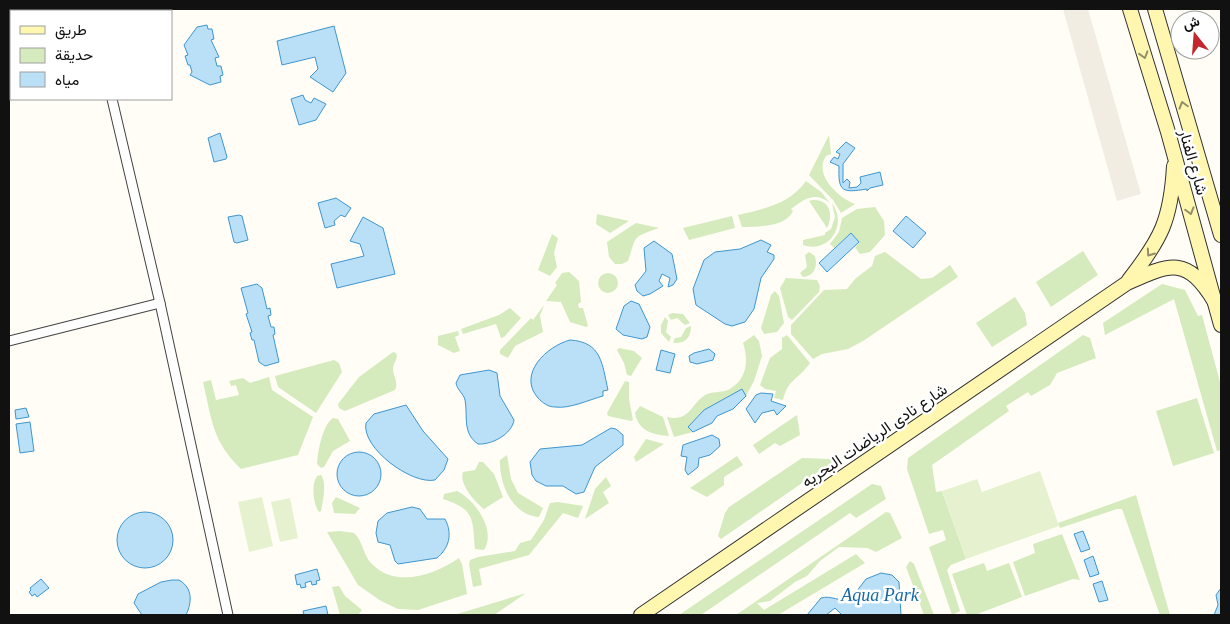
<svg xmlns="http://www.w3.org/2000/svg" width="1230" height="624" font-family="'Times New Roman',Vazirmatn,serif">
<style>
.green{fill:#d5ebbd}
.pitch{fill:#e6f2cf}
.plaza{fill:#f1ede2}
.water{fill:#b9e0f7;stroke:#3f96cf}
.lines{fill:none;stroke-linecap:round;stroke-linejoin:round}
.minor-casing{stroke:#444;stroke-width:11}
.secondary-casing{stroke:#333;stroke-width:16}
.minor{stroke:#fff;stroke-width:9}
.secondary{stroke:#fff6b0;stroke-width:14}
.oneway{stroke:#948f68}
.labels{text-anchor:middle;stroke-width:5;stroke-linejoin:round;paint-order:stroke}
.street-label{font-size:16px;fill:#111;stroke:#fff}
.water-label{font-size:18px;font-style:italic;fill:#1768a6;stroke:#fff}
</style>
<rect width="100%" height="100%" fill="#fffdf5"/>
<g class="green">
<path d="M829 135 831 154 826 156C813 175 839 198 855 204L841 213 833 200 809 175Z"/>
<path d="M806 181 821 192 830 203C815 191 804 199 791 209L793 211C785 228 758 226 742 227L738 215C764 209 790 204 806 181Z"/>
<path d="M813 200C829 199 834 214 827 228L809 201Z"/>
<path d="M832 203C848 225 829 254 803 245V240L825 235V233L831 229 835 217Z"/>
<path d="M875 207 884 221 885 235 870 252 860 254 855 247 859 243 851 233 834 248 830 244 839 232 842 218 857 209Z"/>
<path d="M597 214 629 221 610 233 596 224Z"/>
<path d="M732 216 735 228 689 240 683 228Z"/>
<path d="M636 223 659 228C631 238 637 235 628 261L622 264H615L609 257 607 242Z"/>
<path d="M552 234 558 238 554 253 557 267 550 276 538 270Z"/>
<path d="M1083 251 1098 275 1051 307 1036 282Z"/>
<path d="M809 252 815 256C818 267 814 276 803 277L800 273 807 267 805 255Z"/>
<path d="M885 252 921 279 932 278 950 265 958 277 863 341 848 349 822 354 813 359 791 334V325L824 290 847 289 856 278 872 266 875 256Z"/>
<path d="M569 272 579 281 581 302 578 304 579 308H583L588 326 586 327 570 322 561 302 546 301 557 285 555 283 562 273Z"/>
<circle cx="608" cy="283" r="10"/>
<path d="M786 278 817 280 820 286 819 292 792 320 788 317 780 288Z"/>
<path d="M1162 284 1185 290 1198 316 1202 315 1221 386V450L1217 451 1174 299 1105 335 1103 323Z"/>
<path d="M775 291 779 296 784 323 777 332 764 334 761 328 771 295Z"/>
<path d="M1015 297 1025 313 1027 325 992 347 976 323Z"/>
<path d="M544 305 540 316 543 332 515 346 508 358 500 354V350L531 318 533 320Z"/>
<path d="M510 308 521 318 504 337 501 338 496 324 463 334 461 329 499 315Z"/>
<path d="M672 313 683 314 690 323 685 325 677 318 671 320 668 315Z"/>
<path d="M665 317 668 321 666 332 671 337 669 342 661 333V325Z"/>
<path d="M691 326C691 338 685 344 673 343L675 338 681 337 686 328Z"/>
<path d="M458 331 459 335 455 337 460 351 454 353 438 345V336Z"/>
<path d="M754 335 759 341 762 356 754 381 746 396 742 389 704 410 688 427 693 432 674 437 667 417C690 422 690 405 705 395 712 391 720 393 728 390 747 380 749 361 743 343Z"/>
<path d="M787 335 810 363C798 380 788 379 783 400L774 398 776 391 765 389 760 385 770 358 782 349V338Z"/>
<path d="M1083 335 1090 338 1096 358 1057 373 1050 385 1031 396 1028 392 1006 406 1009 411 932 465 936 492 942 491 966 559 951 565 947 570 960 611 952 615 929 547 946 540 943 530 929 534 907 469 908 458Z"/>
<path d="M619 348 634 351 642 358 631 376 627 375 624 363 617 350Z"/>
<path d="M393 352 396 353C399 359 393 362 393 369 393 377 399 382 395 390L345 411 339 408 338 404 359 377Z"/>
<path d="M334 360 339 363 342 372 316 413 278 387 275 376Z"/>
<path d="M269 377 272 390 313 417 298 455 241 469C212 441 212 420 203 382L211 380 216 400 239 395 236 385 231 386 229 381 243 378 250 383Z"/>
<path d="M625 381 629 382V399L633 420 631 421 608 416 607 413Z"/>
<path d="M1197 398 1214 453 1173 466 1156 411Z"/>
<path d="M640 406 663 417 669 436C653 435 638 431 635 413Z"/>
<path d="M797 415 800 435 780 446 775 443 759 454 753 445Z"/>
<path d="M333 418 338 419 350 441 333 451 324 467 321 468 317 464C318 451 322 426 333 418Z"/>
<path d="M646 439 664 444 636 462 634 457Z"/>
<path d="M507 455 511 479 518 493 543 508 539 517C512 515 499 484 500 460Z"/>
<path d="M737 456 743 465 724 477V485L707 497 690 488Z"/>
<path d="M802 458 830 459 834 461 721 539 718 536 725 513 729 507Z"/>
<path d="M479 462H483L494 474 503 497 484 509C474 501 459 484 463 472L475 470Z"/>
<path d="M321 475C327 483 323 500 321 511L319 512C313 504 311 484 317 476Z"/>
<path d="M606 477 611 486 603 492 609 503 585 519 595 489Z"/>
<path d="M872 484 881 486 886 499 856 518 850 513 701 615H679Z"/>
<path d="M457 491C474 499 497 530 484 550L475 549C472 519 476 510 443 499L444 494Z"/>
<path d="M1136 495 1170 615H1160L1122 509H1117L1060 528 1058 523Z"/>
<path d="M336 497 360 508 355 514 334 513 332 503Z"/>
<path d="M558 502 583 506 578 518 563 513 529 555 479 569 482 585 473 587 469 564 470 560 478 557 515 551 520 543 531 540 544 520 550 503Z"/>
<path d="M886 512 890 513 902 538 876 552 867 548 839 547 820 561 807 576 795 582 770 601 757 603 764 610 856 554 865 563 778 615H736Z"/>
<path d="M340 531 354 533C363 541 363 555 371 563 394 589 435 575 459 558L462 564 467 594 418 610 398 609 381 601 358 585 327 532Z"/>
<path d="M1062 534 1080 580 1073 579 1025 596 1013 562 1035 553 1033 544Z"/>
<path d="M910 561 914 564 934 615H924L906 567Z"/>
<path d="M984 563 987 571 1009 563 1022 597 975 615H967L952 574Z"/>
<path d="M339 586 345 596 362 610 358 615H340L332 587Z"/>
<path d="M526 593 494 615H454Z"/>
</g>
<g class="pitch">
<path d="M1040 471 1059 526 966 559 942 491 977 479 982 492Z"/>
<path d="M262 497 273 546 249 552 238 502Z"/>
<path d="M290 498 298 538 280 542 271 502Z"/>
</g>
<path class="plaza" d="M1063 9H1088L1141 194 1117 201Z"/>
<g class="water">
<path d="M207 25 208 29H212L214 39 211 40 219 57 215 58 217 66H221L223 75 220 76 221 82 210 85 190 75 192 72 190 65H188L185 56 188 55 184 45 197 27Z"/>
<path d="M334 26 346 73 333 92 310 77 318 69 315 57 282 65 277 41Z"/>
<path d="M303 95 305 100 311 103 314 98 326 104 316 120 299 125 291 99Z"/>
<path d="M220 133 227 157 226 159 214 162 208 138Z"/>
<path d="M846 142 855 148 843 164V183L847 179 850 182 849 188 857 187 861 183 860 177 880 172 883 185 870 188 867 191V189C842 193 838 192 839 166L830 162 834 157 838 159 840 154 836 152Z"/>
<path d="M336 198 351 208 345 217 341 215 334 221 335 225 325 228 318 203Z"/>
<path d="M239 215 242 216 248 240 237 243 234 242 228 217Z"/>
<path d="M906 216 926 233 913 248 893 231Z"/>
<path d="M363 217 383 228 395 274 337 288 331 264 364 256 360 244 350 241Z"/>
<path d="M851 233 859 242 827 272 819 263Z"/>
<path d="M761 240 771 245 767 252 774 255V259L761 278 754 309 745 322 732 326 725 324 696 305 693 289 704 260 715 252 740 249Z"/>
<path d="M654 241 672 254 677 279 673 285 668 287 670 278 662 274 659 281 663 286 650 294 643 296 637 291 635 285 646 271 644 248Z"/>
<path d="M257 284 262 288 267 309 270 308 271 315 268 316 271 327H274L275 334 273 335 279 362 265 366 259 362 254 340H252L250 333 252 332 246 314 248 313 241 288Z"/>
<path d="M631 301 639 304 650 327 647 337 642 339 623 335 616 329 624 306Z"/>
<path d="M570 340C602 342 602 364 608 390L603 391V396C588 400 570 409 555 407 548 407 543 403 538 398 517 374 547 346 570 340Z"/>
<path d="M709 349 715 354 713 360 697 364 690 362 689 356 694 353Z"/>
<path d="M661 350 675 354 670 373 656 370Z"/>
<path d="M489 370 497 373 500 396 514 420C512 434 492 445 478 444 462 433 468 416 465 400 464 394 457 390 456 383L460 375Z"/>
<path d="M742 389 746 396 733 409 717 416 712 423 693 432 688 427 704 410Z"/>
<path d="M761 393 773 394 771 401 786 406 777 415 774 410 762 413 755 423 746 409 756 395Z"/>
<path d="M406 405 423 431 448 459 444 470 435 480C412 485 361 448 366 423L374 414Z"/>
<path d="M26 408 29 417 16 419 15 410Z"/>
<path d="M30 422 34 451 20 453 16 424Z"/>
<path d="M611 428 616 429 623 435V445L595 467 584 492 576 494 563 486H546L536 481 532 475 530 462 540 449 582 445Z"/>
<path d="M712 435 719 439 720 446 710 455 699 458 698 467 688 475 685 470 687 457 681 456 683 445Z"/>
<circle cx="359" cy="474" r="22"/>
<path d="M412 507 420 509 427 519H445C453 534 449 548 437 558L398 564 395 561 390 545 378 542 376 533 378 521 387 513Z"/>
<circle cx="145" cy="540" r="28"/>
<path d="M1083 531 1090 549 1081 552 1074 534Z"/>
<path d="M1093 556 1099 574 1090 577 1084 560Z"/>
<path d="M317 569 320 580 316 581 317 584 312 585 311 581 305 583 306 587 301 588 300 584 297 585 295 575Z"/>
<path d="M881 573 892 575 899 582 901 615H842L835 608 826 615H807L821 598C831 595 840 602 850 600L866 579Z"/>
<path d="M41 579 49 588 37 597 35 594 32 596 29 592 31 590 30 588Z"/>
<path d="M172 580H179C193 588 192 602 186 615H142L134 603 138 594 161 582Z"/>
<path d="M1102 581 1108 600 1099 602 1093 584Z"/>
<path d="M1221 588V615H1214L1218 605 1216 595Z"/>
<path d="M326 606 328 615H304L303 611Z"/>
</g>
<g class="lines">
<g class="minor-casing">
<g id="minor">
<path d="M90 9 91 11"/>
<path d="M112 99 160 303 228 615"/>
<path d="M9 341 160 303"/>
</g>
</g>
<g class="secondary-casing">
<g id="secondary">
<path d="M1130 9 1168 132 1221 325"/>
<path d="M1155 9 1221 235"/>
<path d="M1129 280C1161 239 1171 220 1174 166"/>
<path d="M641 615 1127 283C1171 263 1187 256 1215 302"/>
</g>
</g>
<use href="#minor" class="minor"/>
<use href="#secondary" class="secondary"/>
</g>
<defs><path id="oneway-chevron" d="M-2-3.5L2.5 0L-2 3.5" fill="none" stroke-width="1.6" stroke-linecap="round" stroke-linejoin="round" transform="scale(1.25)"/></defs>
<g class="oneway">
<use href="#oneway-chevron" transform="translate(1144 55) rotate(73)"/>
<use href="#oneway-chevron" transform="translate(1183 105) rotate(-106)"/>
<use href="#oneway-chevron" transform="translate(1190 211) rotate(74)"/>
<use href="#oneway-chevron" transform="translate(1150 253) rotate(125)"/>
</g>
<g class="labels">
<g class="street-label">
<text transform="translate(1194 162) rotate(74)" y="6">شارع الفنار</text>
<text transform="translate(874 435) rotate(-34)" y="6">شارع نادى الرياضات البحريه</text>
</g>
<g class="water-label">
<text x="880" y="601">Aqua Park</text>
</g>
</g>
<rect width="1230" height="624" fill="none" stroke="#111111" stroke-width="20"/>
<rect x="10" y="10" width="162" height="90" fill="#ffffff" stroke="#a0a0a0"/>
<rect x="20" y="26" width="25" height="8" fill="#fff6b0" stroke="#a0a0a0"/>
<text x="55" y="35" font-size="15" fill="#111111">طريق</text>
<rect x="20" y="48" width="25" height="15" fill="#d5ebbd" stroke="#a0a0a0"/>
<text x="55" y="60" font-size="15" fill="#111111">حديقة</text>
<rect x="20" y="72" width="25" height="15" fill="#b9e0f7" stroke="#a0a0a0"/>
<text x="55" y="85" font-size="15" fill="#111111">مياه</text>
<g transform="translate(1195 35) rotate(343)"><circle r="24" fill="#ffffff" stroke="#a0a0a0"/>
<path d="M0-4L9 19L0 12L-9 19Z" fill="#c4262e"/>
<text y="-8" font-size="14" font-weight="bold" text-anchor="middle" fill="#111111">ش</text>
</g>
</svg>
